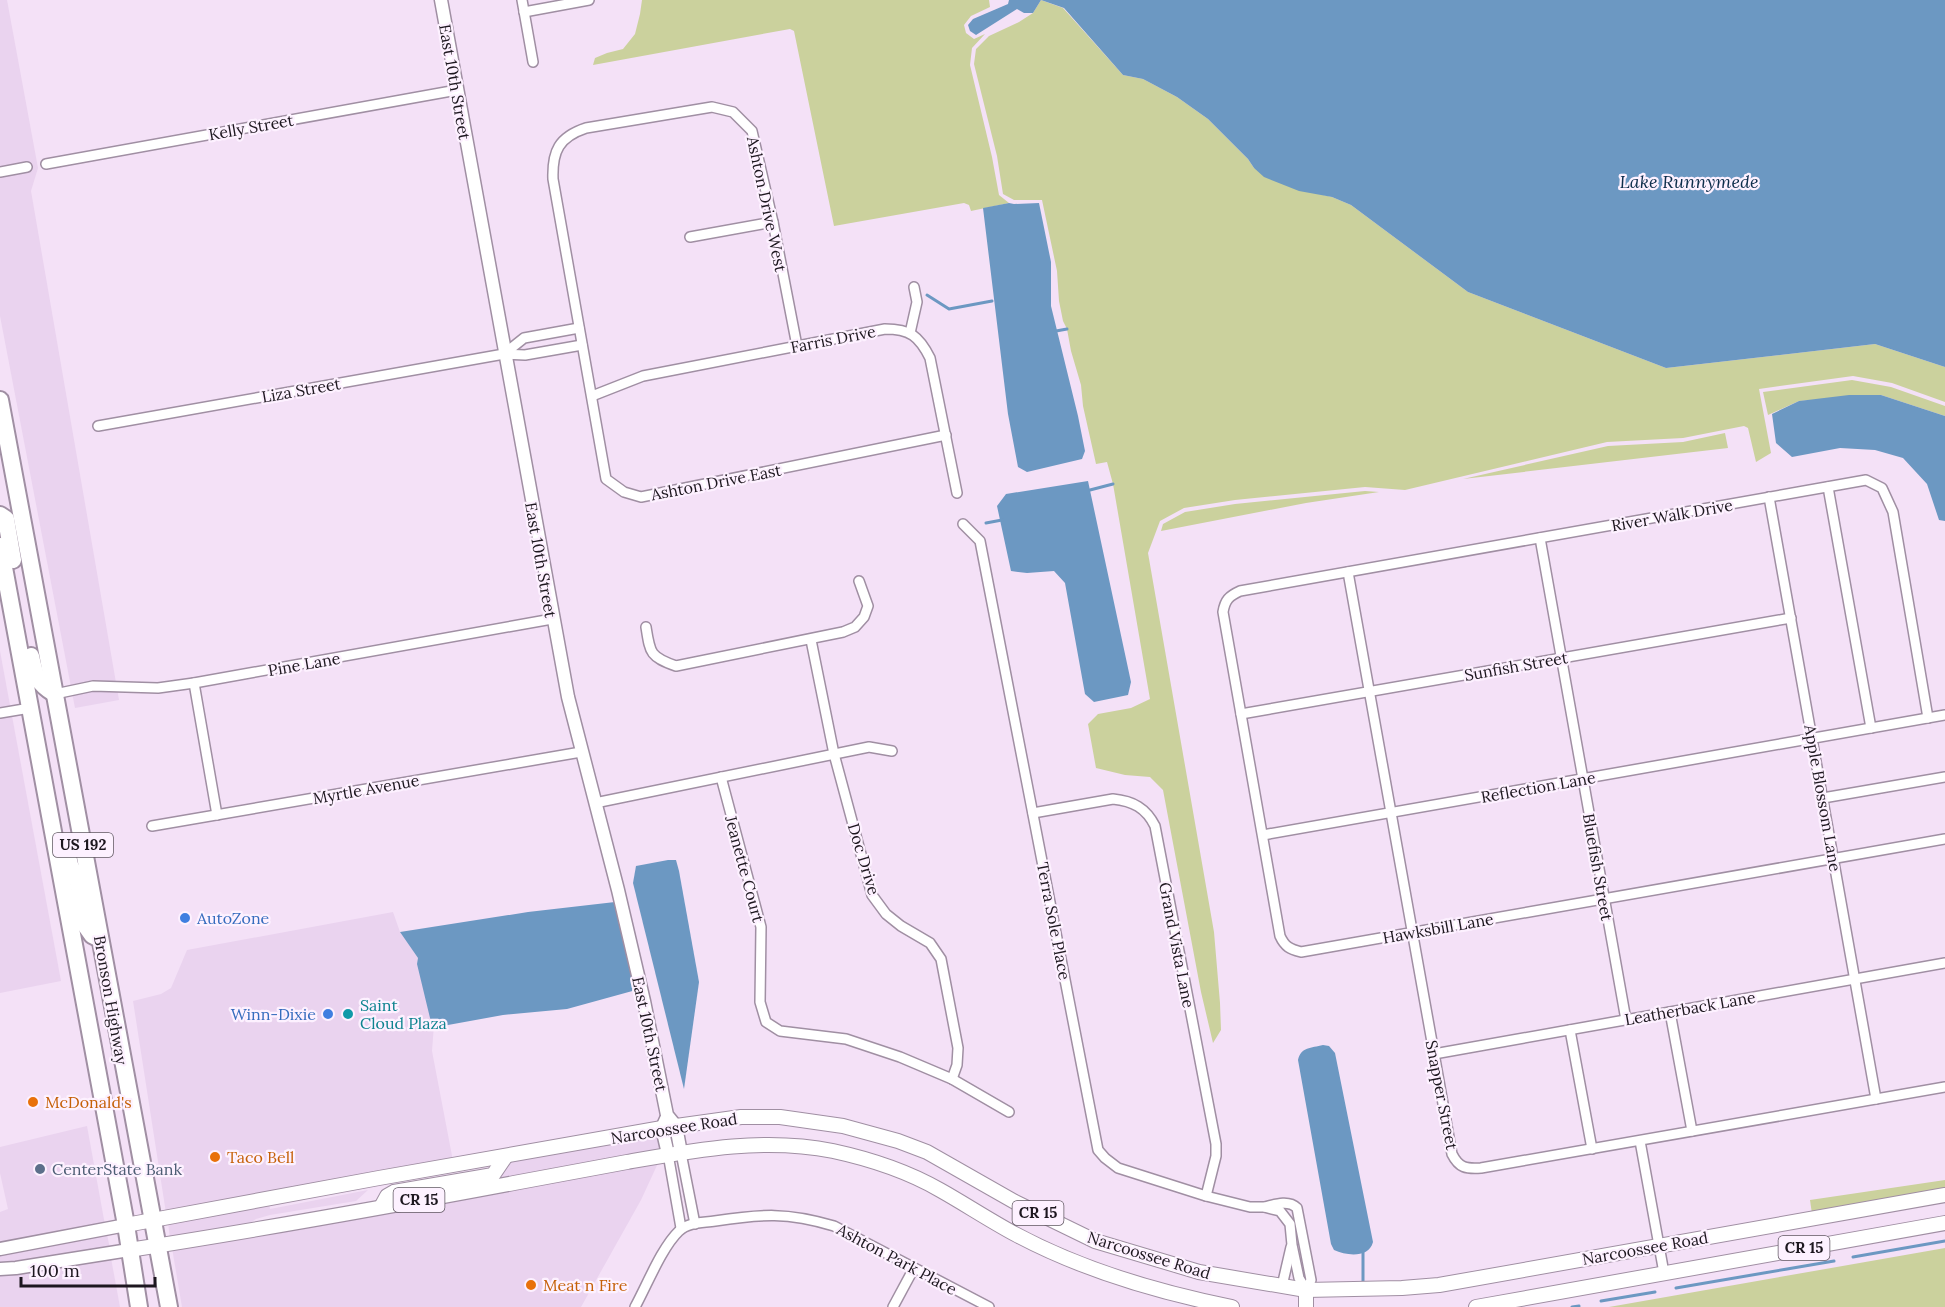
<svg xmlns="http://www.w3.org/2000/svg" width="1945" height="1307" font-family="Lora,serif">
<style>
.built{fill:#ead3ef}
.green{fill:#cbd19d}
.water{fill:#6c98c2}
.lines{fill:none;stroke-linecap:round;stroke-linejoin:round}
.stream{stroke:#6c98c2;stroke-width:3}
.street-casing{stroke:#a08fa3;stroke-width:12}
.secondary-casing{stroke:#a08fa3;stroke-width:15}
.primary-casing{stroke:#a08fa3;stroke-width:16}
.highway-casing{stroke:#a08fa3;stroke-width:20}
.street{stroke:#fff;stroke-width:9}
.secondary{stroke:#fff;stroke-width:12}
.primary{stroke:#fff;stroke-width:14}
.highway{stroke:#fff;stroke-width:16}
.shop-dot{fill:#3f7fe0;stroke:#fdf1ff;stroke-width:2}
.culture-dot{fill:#0f9aa8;stroke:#fdf1ff;stroke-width:2}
.food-dot{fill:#e8710a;stroke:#fdf1ff;stroke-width:2}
.service-dot{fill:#5c6f8a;stroke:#fdf1ff;stroke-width:2}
.labels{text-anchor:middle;stroke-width:4.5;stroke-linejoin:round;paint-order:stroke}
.shield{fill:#fdf1ff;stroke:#605862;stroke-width:1.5}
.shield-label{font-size:15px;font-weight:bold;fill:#1d171f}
.street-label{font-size:16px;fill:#1d171f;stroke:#fdf1ff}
.shop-label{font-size:16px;fill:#366cbe;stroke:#fdf1ff;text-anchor:start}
.culture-label{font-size:16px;fill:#0d838f;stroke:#fdf1ff;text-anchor:start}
.food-label{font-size:16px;fill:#c56008;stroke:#fdf1ff;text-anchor:start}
.service-label{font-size:16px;fill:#4e5e75;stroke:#fdf1ff;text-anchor:start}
.water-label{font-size:18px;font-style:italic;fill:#0c2d4b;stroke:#fdf1ff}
</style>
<rect width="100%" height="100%" fill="#f4e1f7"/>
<g class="built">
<path d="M0 0H7L38 168 31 191 119 700 75 708 0 316Z"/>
<path d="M0 651 61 981 0 993Z"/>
<path d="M393 912 400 932 418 958 434 1025 432 1051 453 1161 166 1213 133 1001 161 994 171 988 187 950Z"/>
<path d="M87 1126 105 1225 0 1244V1212L8 1209 0 1173V1147Z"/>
<path d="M658 1133 662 1151 388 1199 493 1170 507 1163Z"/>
<path d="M659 1161 641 1200 581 1307H182L172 1248Z"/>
<path d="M368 1190 356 1201 270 1215 256 1219 247 1225 170 1239 168 1222 269 1203 270 1209Z"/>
<path d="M107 1234 110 1249 0 1265V1254Z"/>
<path d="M111 1258 120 1307H0V1274Z"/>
</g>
<g class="green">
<path d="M642 0H989L990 7 971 16 964 25 966 33 974 39 985 34 972 48 970 65 992 157 999 195 1009 203 971 211 969 205 964 203 834 226 794 31 790 29 593 65 595 58 607 53 623 49 635 34 640 14Z"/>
<path d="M1041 0 1063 8 1123 75 1143 79 1177 97 1208 119 1248 159 1254 168 1315 193 1332 197 1351 205 1468 292 1666 368 1875 344 1945 367V402L1892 383 1853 376 1759 389 1771 453 1756 462 1748 428 1744 426 1683 438 1607 442 1405 490 1365 487 1235 500 1184 508 1160 521 1148 553 1214 932 1220 1003 1221 1030 1213 1043 1201 992 1163 790 1150 777 1125 775 1096 768 1088 724 1098 714 1131 708 1150 699 1113 484 1107 462 1096 464 1083 406 1081 385 1071 351 1067 329 1063 321 1059 301 1057 271 1042 200H1014L1003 194 997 156 974 64 976 49 989 36 1019 22 1033 13Z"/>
<path d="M1852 380 1891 387 1945 406V416L1881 395 1799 401 1768 415 1763 392Z"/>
<path d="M1725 433 1728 448 1463 479 1608 446 1683 442Z"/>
<path d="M1365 491 1379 492 1306 503 1161 531 1163 524 1185 512 1235 504Z"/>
<path d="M1945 1180V1190L1812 1214 1810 1200Z"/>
<path d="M1945 1248V1307H1609Z"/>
</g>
<g class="water">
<path d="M1009 0H1041L1033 13H1024L1017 9 976 35 970 31 968 25 973 19 1008 4Z"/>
<path d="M1041 0H1945V367L1875 344 1666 368 1468 292 1351 205 1332 197 1299 191 1264 177 1254 168 1248 159 1208 119 1177 97 1143 79 1123 75 1064 8Z"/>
<path d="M1009 203 1014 204 1039 203 1051 262V306L1078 416 1085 451 1082 459 1027 472 1018 467 1008 414 983 208Z"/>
<path d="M1849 395H1881L1945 416V521L1939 520 1927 484 1903 458 1875 450 1840 448 1792 457 1776 443 1772 414 1799 401Z"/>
<path d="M1088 481 1131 682 1128 695 1094 702 1085 694 1065 583 1054 571 1027 573 1011 571 997 506 1006 494Z"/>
<path d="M668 860H676L679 871 699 982 684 1089 633 883 636 866Z"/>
<path d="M615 902 636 990 567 1009 503 1015 437 1027 430 1018 417 964 418 958 400 932 528 912Z"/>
<path d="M1323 1045 1329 1046 1335 1053 1373 1242C1369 1258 1347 1256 1334 1250L1331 1244 1298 1060C1301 1047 1311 1048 1323 1045Z"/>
</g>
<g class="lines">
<g class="stream">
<path d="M927 295 949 309 992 301"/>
<path d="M1056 331 1067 329"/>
<path d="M1090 490 1113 484"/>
<path d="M986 523 1002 520"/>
<path d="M1363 1251V1283"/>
<path d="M1853 1257 1945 1241"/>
<path d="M1676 1288 1834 1261"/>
<path d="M1601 1301 1655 1292"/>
<path d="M1572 1307 1579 1306"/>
</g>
<g class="street-casing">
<g id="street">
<path d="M522 0 533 62"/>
<path d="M524 12 589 0"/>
<path d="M46 164 457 90"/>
<path d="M0 172 27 167"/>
<path d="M690 237 773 222"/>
<path d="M910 333 917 302 914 287"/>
<path d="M797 346 773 222 752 131 733 112 712 107 586 128C559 137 552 151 553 179L606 479 624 492 641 497 946 435"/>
<path d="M504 354 524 338 579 328"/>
<path d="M592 396 643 376 885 329C910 329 919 336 930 358L957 493"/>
<path d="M98 426 504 354 525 355 582 345"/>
<path d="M1828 487 1871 728"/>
<path d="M1769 497 1876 1099"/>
<path d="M963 524 980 541 1098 1150 1105 1158 1118 1168 1206 1196 1250 1207H1264L1280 1211 1290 1224 1292 1245 1299 1278 1306 1290"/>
<path d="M1540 538 1626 1020"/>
<path d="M1348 572 1452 1154C1459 1168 1466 1169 1481 1168L1945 1087"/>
<path d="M646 627C650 653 650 657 676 666L843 632 855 627 864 617 868 606 859 581"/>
<path d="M811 640 834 754 872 895 886 914 901 926 930 943 941 959 958 1048 957 1065 952 1079"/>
<path d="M194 683 217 815"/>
<path d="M55 694 93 686 158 688 194 683 552 619"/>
<path d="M0 713 30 708"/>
<path d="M1241 714 1791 618"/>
<path d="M1928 718 1893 512 1882 488 1866 480 1240 591C1229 596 1225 600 1223 612L1280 936C1285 947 1290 949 1301 952L1945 839"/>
<path d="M721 777 761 927 760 1002 766 1022 780 1031 846 1039 900 1057 952 1079 1009 1112"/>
<path d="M1823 798 1945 777"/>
<path d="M595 803 869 747 892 751"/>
<path d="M1033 813 1113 799C1133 801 1146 808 1155 826L1216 1144V1156L1206 1196"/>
<path d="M152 826 581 752"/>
<path d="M1263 835 1945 715"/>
<path d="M1670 1012 1692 1131"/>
<path d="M1570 1030 1592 1149"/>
<path d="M1434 1054 1945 963"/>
<path d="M1640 1141 1664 1273"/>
<path d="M681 1153 695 1224"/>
<path d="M668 1154 681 1228"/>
<path d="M1265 1207C1276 1204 1289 1200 1297 1208L1311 1280 1306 1290"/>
<path d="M1282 1286 1291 1247"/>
<path d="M635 1307C647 1285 662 1247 679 1231 688 1222 703 1223 715 1221 762 1214 787 1212 834 1226L989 1307"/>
<path d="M893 1307 914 1268"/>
</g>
</g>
<g class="secondary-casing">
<g id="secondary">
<path d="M441 0 568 697 618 890 644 1001 667 1115 676 1126 681 1153"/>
<path d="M666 1119 662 1128 668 1154"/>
<path d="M0 1249 126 1225"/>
<path d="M0 1269 16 1268 129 1250"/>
</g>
</g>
<g class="primary-casing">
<g id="primary">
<path d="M381 1207 387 1196 394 1192 493 1175 506 1156"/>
<path d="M126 1225 379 1178 662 1128 741 1117H780L843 1126 898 1141 927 1152 1015 1202 1095 1241 1199 1272 1306 1290 1402 1288 1439 1285 1945 1195"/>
<path d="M129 1250C258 1230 386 1207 514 1183 552 1176 590 1169 627 1162 695 1150 764 1137 833 1151 870 1159 907 1171 940 1190 965 1204 989 1220 1015 1234 1082 1270 1157 1292 1232 1307"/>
<path d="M1306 1307V1290"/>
<path d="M1476 1307 1945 1223"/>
</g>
</g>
<g class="highway-casing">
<g id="highway">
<path d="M0 400 169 1307"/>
<path d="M0 515 6 519 13 560"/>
<path d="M0 546 126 1225 139 1307"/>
<path d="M31 656C35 676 37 683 55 694"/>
<path d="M66 847 70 865 78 882 85 925 92 935 100 939"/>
</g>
</g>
<use href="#street" class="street"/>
<use href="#secondary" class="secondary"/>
<use href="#primary" class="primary"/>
<use href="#highway" class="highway"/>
</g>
<g class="shop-dot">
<circle cx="185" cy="918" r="6"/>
<circle cx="328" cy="1014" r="6"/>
</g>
<circle class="culture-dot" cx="348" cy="1014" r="6"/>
<g class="food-dot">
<circle cx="33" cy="1102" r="6"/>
<circle cx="215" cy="1157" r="6"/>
<circle cx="531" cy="1285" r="6"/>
</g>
<circle class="service-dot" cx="40" cy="1169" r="6"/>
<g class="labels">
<g class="shield">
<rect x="53" y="833" width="60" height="24" rx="4.5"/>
<rect x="393.5" y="1188" width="51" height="24" rx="4.5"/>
<rect x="1012.5" y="1201" width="51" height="24" rx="4.5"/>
<rect x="1778.5" y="1236" width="51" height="24" rx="4.5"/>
</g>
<g class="shield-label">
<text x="83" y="850">US 192</text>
<text x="419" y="1205">CR 15</text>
<text x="1038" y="1218">CR 15</text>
<text x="1804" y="1253">CR 15</text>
</g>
<g class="street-label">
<text transform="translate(455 82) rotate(80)" y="6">East 10th Street</text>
<text transform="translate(251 127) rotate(-10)" y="6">Kelly Street</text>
<text transform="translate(767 204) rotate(78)" y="6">Ashton Drive West</text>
<text transform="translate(833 339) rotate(-11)" y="6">Farris Drive</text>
<text transform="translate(301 390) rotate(-10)" y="6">Liza Street</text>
<text transform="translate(716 482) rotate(-11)" y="6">Ashton Drive East</text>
<text transform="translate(1672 515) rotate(-10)" y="6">River Walk Drive</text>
<text transform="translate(541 560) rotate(80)" y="6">East 10th Street</text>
<text transform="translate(304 664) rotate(-10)" y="6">Pine Lane</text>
<text transform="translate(1516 666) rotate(-10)" y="6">Sunfish Street</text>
<text transform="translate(1538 787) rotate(-10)" y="6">Reflection Lane</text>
<text transform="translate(366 789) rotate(-10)" y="6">Myrtle Avenue</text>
<text transform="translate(1823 798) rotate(80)" y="6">Apple Blossom Lane</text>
<text transform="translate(864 859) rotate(73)" y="6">Doc Drive</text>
<text transform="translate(1598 867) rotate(80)" y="6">Bluefish Street</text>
<text transform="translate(745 869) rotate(75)" y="6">Jeanette Court</text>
<text transform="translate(1054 921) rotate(79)" y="6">Terra Sole Place</text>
<text transform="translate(1438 928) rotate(-10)" y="6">Hawksbill Lane</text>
<text transform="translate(1177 945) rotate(79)" y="6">Grand Vista Lane</text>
<text transform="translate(111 1000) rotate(80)" y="6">Bronson Highway</text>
<text transform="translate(1690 1008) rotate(-10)" y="6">Leatherback Lane</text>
<text transform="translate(650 1034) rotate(78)" y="6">East 10th Street</text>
<text transform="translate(1442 1095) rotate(79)" y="6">Snapper Street</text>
<text transform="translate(674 1128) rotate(-9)" y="6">Narcoossee Road</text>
<text transform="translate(1645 1248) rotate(-10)" y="6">Narcoossee Road</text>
<text transform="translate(1149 1255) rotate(17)" y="6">Narcoossee Road</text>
<text transform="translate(897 1259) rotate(28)" y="6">Ashton Park Place</text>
</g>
<g class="shop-label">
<text x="197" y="924">AutoZone</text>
<text x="316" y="1020" text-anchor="end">Winn-Dixie</text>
</g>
<g class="culture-label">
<text x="360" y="1011">Saint<tspan x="360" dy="18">Cloud Plaza</tspan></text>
</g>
<g class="food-label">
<text x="45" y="1108">McDonald's</text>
<text x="227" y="1163">Taco Bell</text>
<text x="543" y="1291">Meat n Fire</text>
</g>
<g class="service-label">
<text x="52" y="1175">CenterState Bank</text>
</g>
<g class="water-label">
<text x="1689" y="188">Lake Runnymede</text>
</g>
</g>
<path d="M21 1277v9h134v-9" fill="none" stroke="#1d171f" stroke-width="3"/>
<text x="30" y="1277" font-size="18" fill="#1d171f" stroke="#fdf1ff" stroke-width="4.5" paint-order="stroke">100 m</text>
</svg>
